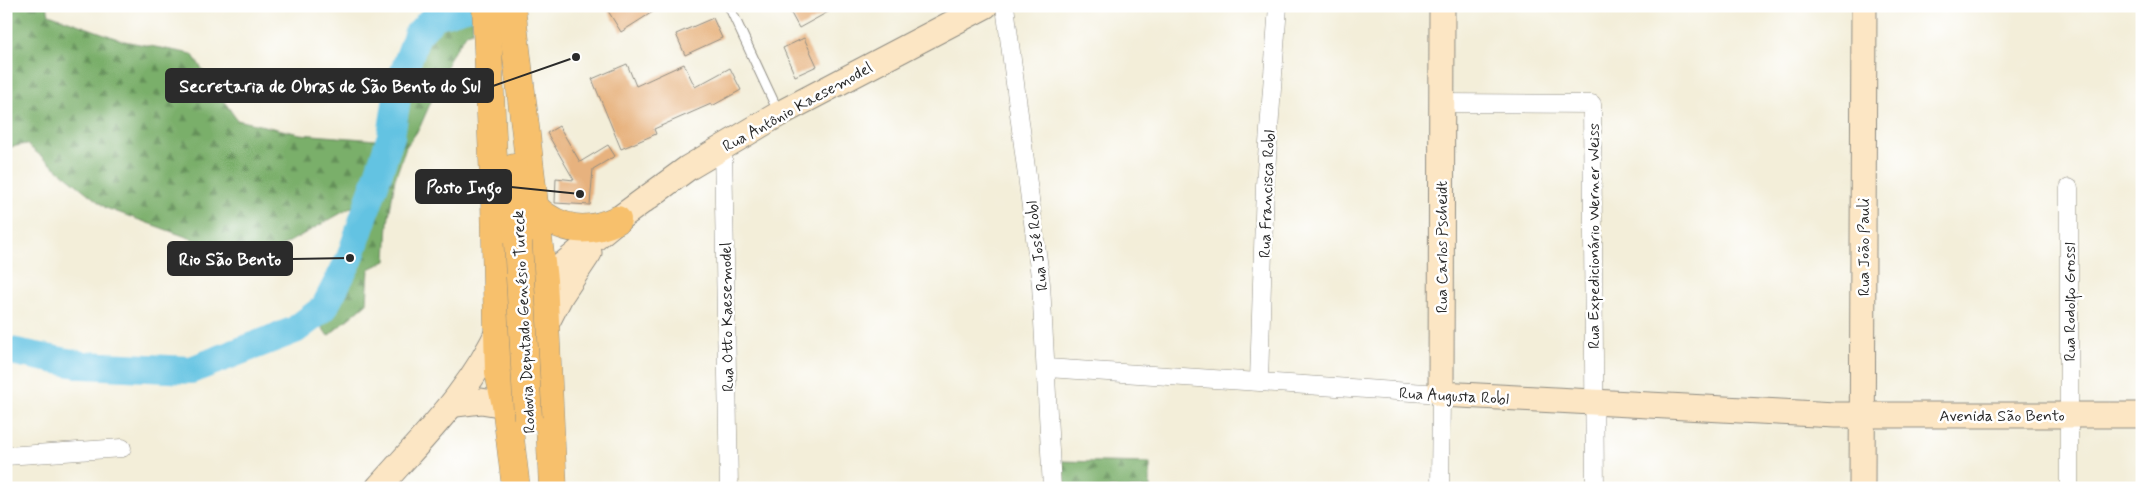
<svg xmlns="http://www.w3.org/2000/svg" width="2148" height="494" font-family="Mynerve,sans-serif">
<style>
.forest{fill:url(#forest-firs);stroke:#526d4b}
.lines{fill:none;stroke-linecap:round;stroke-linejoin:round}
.river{stroke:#64c3e2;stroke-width:28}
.building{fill:#e7b27e}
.lane-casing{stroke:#8f8c82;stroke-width:11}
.street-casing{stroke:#8f8c82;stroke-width:19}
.secondary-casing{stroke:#8f8c82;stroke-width:27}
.primary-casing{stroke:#8f8c82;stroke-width:29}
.lane{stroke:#fff;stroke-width:9}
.street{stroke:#fff;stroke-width:18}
.secondary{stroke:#fce6c4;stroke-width:25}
.primary{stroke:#f7c06c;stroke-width:28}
.primary-bridge-casing{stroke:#8f8c82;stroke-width:29;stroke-linecap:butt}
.primary-bridge{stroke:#f7c06c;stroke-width:28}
.labels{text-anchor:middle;stroke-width:5;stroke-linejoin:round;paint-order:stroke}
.street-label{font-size:16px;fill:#2b2b2b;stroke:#fff}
.leader{fill:none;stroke:#2b2b2b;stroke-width:2}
.callout-dot{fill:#2b2b2b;stroke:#fff;stroke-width:2}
.callout{fill:#2b2b2b;stroke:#2b2b2b;stroke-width:2}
.callout-label{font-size:18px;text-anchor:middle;font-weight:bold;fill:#fff}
</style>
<defs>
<pattern id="forest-firs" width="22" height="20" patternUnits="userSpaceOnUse" patternTransform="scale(1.25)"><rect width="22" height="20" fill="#7aaf6b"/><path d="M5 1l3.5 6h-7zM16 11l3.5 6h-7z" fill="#648f58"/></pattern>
</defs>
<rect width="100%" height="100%" fill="#fff"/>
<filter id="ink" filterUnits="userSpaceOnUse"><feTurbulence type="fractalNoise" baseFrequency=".02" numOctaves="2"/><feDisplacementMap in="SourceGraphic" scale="10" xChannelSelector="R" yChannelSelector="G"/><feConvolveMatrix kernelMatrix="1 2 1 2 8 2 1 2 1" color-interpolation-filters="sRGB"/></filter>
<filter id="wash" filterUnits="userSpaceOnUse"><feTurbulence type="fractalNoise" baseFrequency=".0096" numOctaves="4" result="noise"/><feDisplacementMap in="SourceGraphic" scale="20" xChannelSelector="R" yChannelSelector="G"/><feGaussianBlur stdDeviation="1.12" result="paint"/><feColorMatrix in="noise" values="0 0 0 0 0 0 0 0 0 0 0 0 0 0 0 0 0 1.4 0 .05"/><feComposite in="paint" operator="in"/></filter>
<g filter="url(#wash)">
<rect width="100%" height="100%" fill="#f3eed9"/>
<g class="forest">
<path d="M6 6H47L49 14 124 41 192 54 237 120 300 134 376 140 363 201 264 256 192 239 106 208 26 144 6 148Z"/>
<path d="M472 13 473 31 467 33 451 56 419 129 406 147 395 179 388 223 386 261 369 269 367 303 328 336 319 323 324 308 350 258 422 40 441 22Z"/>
<path d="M1060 461 1150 463V488H1061Z"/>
</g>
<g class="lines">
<path class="river" d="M6 350 82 365 191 370 295 330 324 308 350 258 391 136 399 85 417 35 435 16 469 6"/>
</g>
<g id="blocks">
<g class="building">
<path d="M605 6H662L621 32Z"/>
<path d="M787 6H839L799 28Z"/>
<path d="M713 18 722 38 685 55 676 34Z"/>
<path d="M804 38 817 66 795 76 783 48Z"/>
<path d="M627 64 636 86 684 64 695 87 730 68 741 90 712 106 711 104 654 129 656 134 621 149 592 79Z"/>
<path d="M559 126 580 162 608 145 615 156 593 169 590 205 555 203 556 178 574 180 547 133Z"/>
</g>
</g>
</g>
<g filter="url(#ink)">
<use href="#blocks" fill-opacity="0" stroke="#8f8c82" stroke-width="1"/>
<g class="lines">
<g class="lane-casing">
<path id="lane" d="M729 6 778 111"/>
</g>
<g class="street-casing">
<g id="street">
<path d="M1005 6 1041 284 1052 488"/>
<path d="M1441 103 1592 104 1595 488"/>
<path d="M723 146 729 488"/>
<path d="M2069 188V488"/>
<path d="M1047 368 1441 394 1440 488"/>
<path d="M1259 381 1265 185 1278 6"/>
<path d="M6 456 122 448"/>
</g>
</g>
<g class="secondary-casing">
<g id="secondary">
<path d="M1442 6 1441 394 1835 415H2142"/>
<path d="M530 292 617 220 688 168 779 114 985 6"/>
<path d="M543 330 561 295 589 253"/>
<path d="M456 404 481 401 506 405"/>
<path d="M378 488C423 437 474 388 501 325"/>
<path d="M1862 488 1864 6"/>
</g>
</g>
<g class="primary-casing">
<g id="primary">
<path d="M486 6 495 202 499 373 506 405 516 488"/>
<path d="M511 6 543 280 553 488"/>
<path d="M514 168 518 242"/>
<path d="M536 209C561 231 587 234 617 220"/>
</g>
</g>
<use href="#lane" class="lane"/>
<use href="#street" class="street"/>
<use href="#secondary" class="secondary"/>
<use href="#primary" class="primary"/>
<g class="primary-bridge-casing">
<path id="primary-bridge" d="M518 242 528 418"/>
</g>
<use href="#primary-bridge" class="primary-bridge"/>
</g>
</g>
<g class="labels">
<g class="street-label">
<text transform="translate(797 106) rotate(-29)" y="6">Rua Antônio Kaesemodel</text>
<text transform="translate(1266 194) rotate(-88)" y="6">Rua Francisca Robl</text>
<text transform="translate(1593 236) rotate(-90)" y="6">Rua Expedicionário Werner Weiss</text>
<text transform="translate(1036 246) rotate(-97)" y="6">Rua José Robl</text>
<text transform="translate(1441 247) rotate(-90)" y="6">Rua Carlos Pscheidt</text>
<text transform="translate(1863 247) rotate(-90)" y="6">Rua João Pauli</text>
<text transform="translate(2069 302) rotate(-90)" y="6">Rua Rodolfo Grossl</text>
<text transform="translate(726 317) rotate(-91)" y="6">Rua Otto Kaesemodel</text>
<text transform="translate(523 322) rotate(-93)" y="6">Rodovia Deputado Genésio Tureck</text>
<text transform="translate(1454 395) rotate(3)" y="6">Rua Augusta Robl</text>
<text x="2002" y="421">Avenida São Bento</text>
</g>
</g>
<path class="leader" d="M576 57L493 86M580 194L511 187M350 258L292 259"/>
<g class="callout-dot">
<circle cx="576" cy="57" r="5"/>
<circle cx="580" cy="194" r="5"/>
<circle cx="350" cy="258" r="5"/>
</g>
<g class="callout">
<rect x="166" y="69" width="327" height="33" rx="5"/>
<rect x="416" y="170" width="95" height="33" rx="5"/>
<rect x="168" y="242" width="124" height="33" rx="5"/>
</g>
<g class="callout-label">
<text x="330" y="92">Secretaria de Obras de São Bento do Sul</text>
<text x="464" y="193">Posto Ingo</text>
<text x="230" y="265">Rio São Bento</text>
</g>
<rect width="2148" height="494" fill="none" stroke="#fff" stroke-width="25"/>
</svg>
